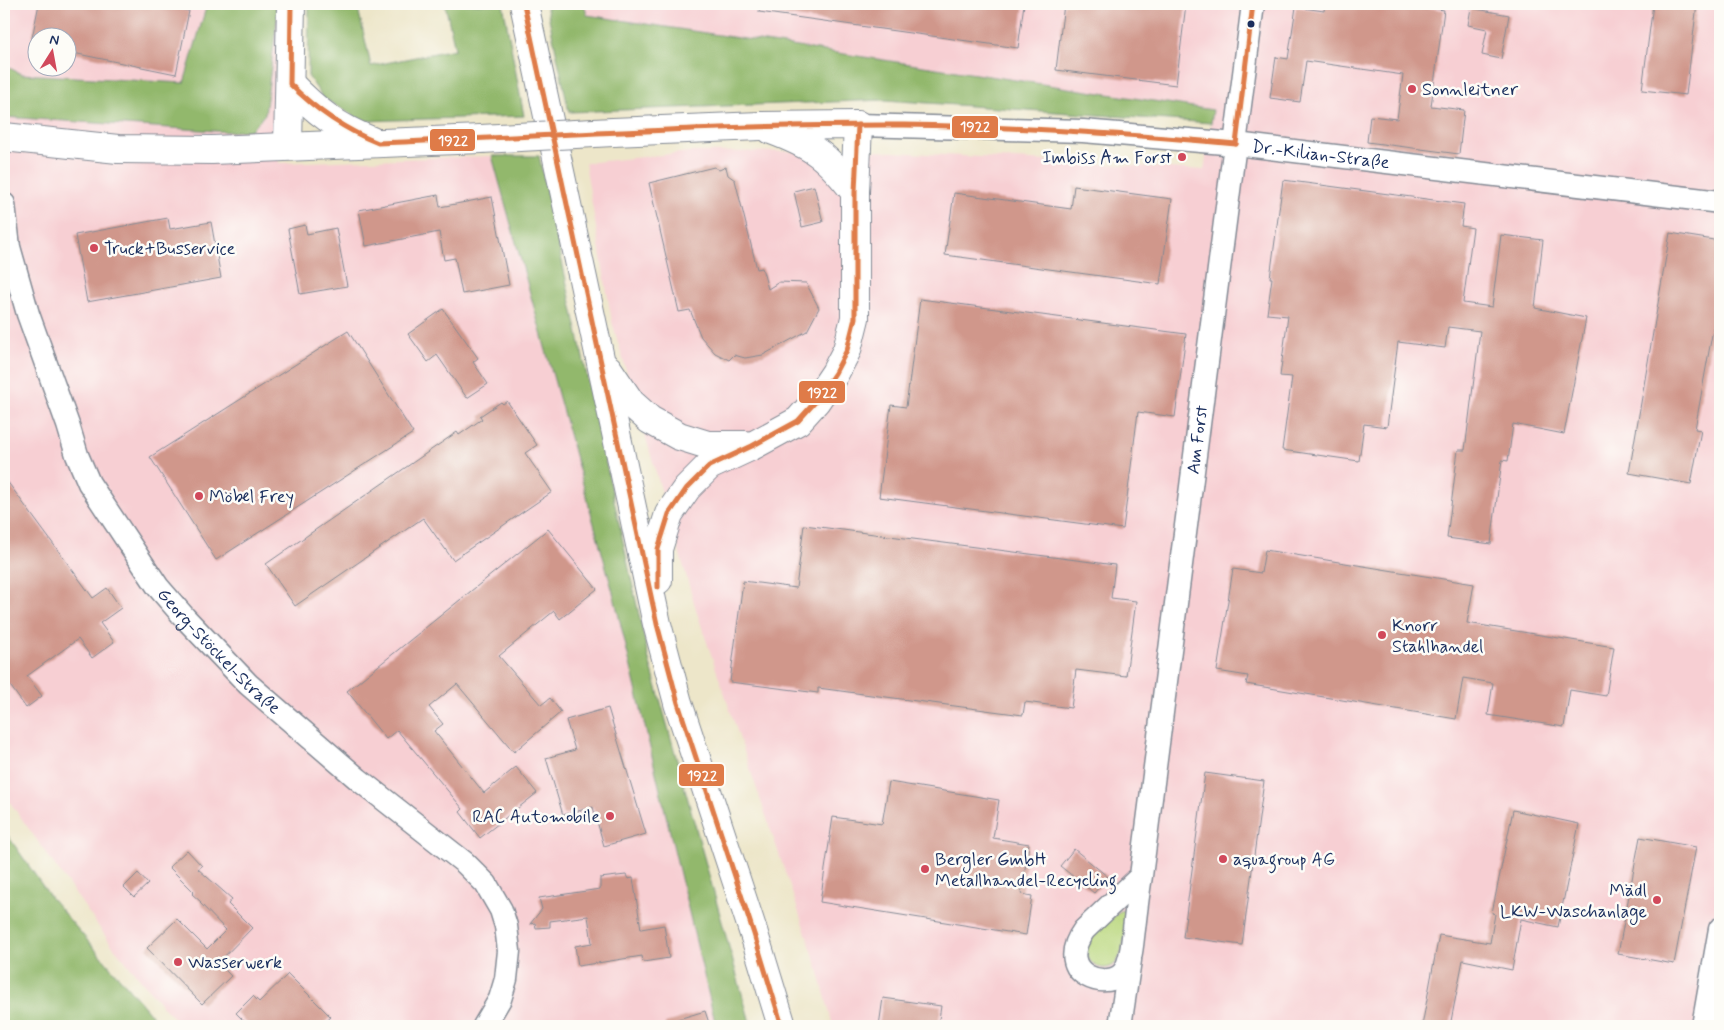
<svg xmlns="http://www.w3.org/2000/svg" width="1724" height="1030" font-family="Mynerve,sans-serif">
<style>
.built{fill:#f7cfd3;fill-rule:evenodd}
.green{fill:#b9d77d;stroke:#6a836e}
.forest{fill:#92b86c;stroke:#567465}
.building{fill:#d0978b}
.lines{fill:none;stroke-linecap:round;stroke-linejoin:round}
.minor-casing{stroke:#848a94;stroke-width:25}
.major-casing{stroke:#848a94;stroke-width:30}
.minor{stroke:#fff;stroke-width:22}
.major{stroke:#fff;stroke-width:28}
.major-bridge-casing{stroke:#848a94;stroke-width:30;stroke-linecap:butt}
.major-bridge{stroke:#fff;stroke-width:28}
.bus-1-casing{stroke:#fdfcf7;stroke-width:9}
.bus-1{stroke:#df7b48;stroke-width:5}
.bus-dot{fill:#1b2f5e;stroke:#fdfcf7;stroke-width:2}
.poi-dot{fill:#d1495b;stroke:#fdfcf7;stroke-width:2}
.labels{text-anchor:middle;stroke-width:5;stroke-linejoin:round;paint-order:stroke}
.poi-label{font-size:18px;fill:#1b2f5e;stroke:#fdfcf7;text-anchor:start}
.street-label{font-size:18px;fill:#1b2f5e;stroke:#fdfcf7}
.line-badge{stroke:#fdfcf7;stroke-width:2}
.badge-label{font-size:14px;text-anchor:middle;font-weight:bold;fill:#fff}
</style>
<rect width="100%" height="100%" fill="#fdfcf7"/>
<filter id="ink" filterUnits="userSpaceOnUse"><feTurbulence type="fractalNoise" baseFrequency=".02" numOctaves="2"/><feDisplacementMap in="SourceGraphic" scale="10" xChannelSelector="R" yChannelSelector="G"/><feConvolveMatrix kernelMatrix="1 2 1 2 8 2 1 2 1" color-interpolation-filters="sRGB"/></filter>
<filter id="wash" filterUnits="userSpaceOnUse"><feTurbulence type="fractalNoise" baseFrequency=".0096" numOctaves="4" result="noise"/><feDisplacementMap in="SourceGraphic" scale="20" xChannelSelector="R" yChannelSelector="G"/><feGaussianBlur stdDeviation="1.12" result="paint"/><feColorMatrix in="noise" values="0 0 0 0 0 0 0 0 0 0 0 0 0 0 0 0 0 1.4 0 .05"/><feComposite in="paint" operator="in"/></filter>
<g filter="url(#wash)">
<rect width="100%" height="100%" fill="#ede6c9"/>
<g class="built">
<path d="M4 4H281L273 103 279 163 492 156 614 596 716 1026H183L166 1010 111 944 4 794ZM38 38H68V68H38Z"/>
<path d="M584 4H1720V1026H833L818 969 698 616 612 322 585 163 690 152 875 151 1204 170 1213 110 586 15Z"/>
</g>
<path class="green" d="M1125 910 1128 914C1126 925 1124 952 1118 960 1108 977 1081 965 1088 945 1093 932 1110 921 1120 911Z"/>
<g class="forest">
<path d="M207 4H279L265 114 251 130 230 132 4 117V65L21 74 184 83Z"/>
<path d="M309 4H357L371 66 455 49 445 4H503L524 116 363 121 323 98 308 76Z"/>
<path d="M546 4H584L587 15 1213 110 1211 123 885 100 569 112Z"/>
<path d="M492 156H539L648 656 751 1026H716L614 596Z"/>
<path d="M4 830 51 898 161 1026H4Z"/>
</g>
<g id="blocks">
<g class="building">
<path d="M39 4H155L189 11 176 74 68 52V38H32Z"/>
<path d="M760 4H1024L1018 48 759 12Z"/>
<path d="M1064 4H1186L1176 85 1056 70Z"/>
<path d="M1325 4H1403L1444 10 1431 106 1464 110 1459 154 1367 142 1370 116 1397 119 1403 75 1306 61 1300 102 1270 98 1276 57 1288 59 1296 7 1324 11Z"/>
<path d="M1653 4H1697L1686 95 1642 90Z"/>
<path d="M1471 8 1509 15 1501 59 1482 55 1487 29 1468 25Z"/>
<path d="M714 167 719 170 726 167 728 175 735 180 757 269 762 268 768 289 779 282 806 283 819 308 807 331 763 355 745 358 734 355 729 360 715 353 701 337 690 310 679 312 649 183Z"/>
<path d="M1283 180 1464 204 1461 226 1473 228 1463 303 1492 307 1501 235 1543 240 1535 308 1586 318 1564 434 1513 424 1508 461 1502 460 1491 544 1447 538 1458 450H1465L1480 331 1448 327 1445 348 1398 342 1387 427 1364 424 1359 461 1282 450 1292 377 1280 376 1288 316 1267 314 1272 278H1270Z"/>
<path d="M814 186 823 222 802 227 794 191Z"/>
<path d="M1074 186 1172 199 1160 284 945 255 954 193 1071 209Z"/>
<path d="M438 195 440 207 492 197 509 285 462 294 455 258 444 260 439 232 366 246 359 210Z"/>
<path d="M168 218 170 229 211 222 221 278 87 302 75 235Z"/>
<path d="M305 225 307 234 336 228 347 286 300 294 288 229Z"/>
<path d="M1670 233 1720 241V330L1713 329 1695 429 1701 430 1691 484 1629 473Z"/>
<path d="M920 299 1186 334 1175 417 1138 412 1123 529 879 497 891 405 906 407Z"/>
<path d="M443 309 478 358 473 362 488 384 467 398 437 355 428 362 408 334Z"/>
<path d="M348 331 413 433 216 560 150 457Z"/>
<path d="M507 401 537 445 525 453 552 492 453 560 423 518 295 606 266 564 457 432 459 435 482 419 480 416 501 402 503 404Z"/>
<path d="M4 477 93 598 107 588 121 608 100 623 114 642 92 658 78 639 27 676 42 696 26 708 9 684 4 687Z"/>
<path d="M804 525 1115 565 1111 598 1136 601 1126 676 1076 670 1071 708 1025 702 1023 715 818 688V693L730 682 743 581 796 588Z"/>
<path d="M548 529 597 589 560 619 554 611 499 656 541 705 550 698 561 712 514 752 457 684 429 707 443 724 434 731 484 793 516 767 537 793 480 838 460 812 463 809 397 730 386 739 347 691Z"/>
<path d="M1265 550 1474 584 1467 623 1614 647 1606 696 1570 690 1564 727 1488 715 1493 683 1463 678 1456 719 1246 684 1248 676 1217 671 1233 569 1261 573Z"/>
<path d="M608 708 646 834 604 846 593 807 563 815 546 758 575 750 566 720Z"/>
<path d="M1205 773 1264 781 1242 945 1183 937Z"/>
<path d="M889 782 999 800 993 838 1029 844 1021 894 1032 896 1026 935 820 902 833 817 882 824Z"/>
<path d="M1513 810 1579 824 1558 927 1521 919 1512 970 1463 960 1450 1026H1422L1439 935 1490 943 1495 914 1492 913Z"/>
<path d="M1640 837 1696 847 1674 964 1618 954Z"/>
<path d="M1074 849 1108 877 1094 893 1060 866Z"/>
<path d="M187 850 202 866 198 869 232 899 228 904 252 928 218 963 231 976 202 1004 147 948 177 919 207 949 226 930 200 903 201 902 192 894 194 892 169 867Z"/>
<path d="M138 873 148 884 134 897 124 887Z"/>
<path d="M626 875 628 879 633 878 641 929 664 925 669 958 643 962 642 956 578 966 575 946 592 943 588 916 550 921V927L536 928 535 923 530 924 542 909 539 898 600 889V878Z"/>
<path d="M288 974 331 1017 321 1026H249L236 1013 253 996 259 1002Z"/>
<path d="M883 998 941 1006 938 1026H879Z"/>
<path d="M705 1011 710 1026H665V1023Z"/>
</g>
</g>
</g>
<g filter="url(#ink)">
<use href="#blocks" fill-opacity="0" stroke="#848a94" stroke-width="1"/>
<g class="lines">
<g class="minor-casing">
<g id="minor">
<path id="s1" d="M858 125 1083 131 1236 144 1720 202"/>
<path id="s2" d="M4 204 9 247 28 314 68 425 77 455 89 483 158 587 185 618 248 684 358 779 465 863 486 884 501 910 506 926 509 951 506 979 500 999 484 1026"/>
<path id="s3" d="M1141 876C1138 894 1136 911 1134 929 1132 943 1132 958 1125 970 1112 993 1051 976 1084 930L1141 876 1253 4"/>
<path d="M1120 1026 1130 960"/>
<path d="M1703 1026 1720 929"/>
</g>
</g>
<g class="major-casing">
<g id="major">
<path d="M524 4 657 624 678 703 754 934 782 1026"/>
<path d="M290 84C315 110 337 128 372 141"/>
<path d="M771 130C814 146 827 156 855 192"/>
<path d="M613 132 760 126 858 125 855 192V318L847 350 835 373 816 401 798 421 752 446 709 466 687 488 669 514 658 549V580"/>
<path d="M4 137 118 149 212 150 481 139"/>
<path d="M288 146 291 4"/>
<path d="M608 369 631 403 650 420 679 436 708 445H745"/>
</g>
</g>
<use href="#minor" class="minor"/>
<use href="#major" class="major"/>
<g class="major-bridge-casing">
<path id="major-bridge" d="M481 139 613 132"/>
</g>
<use href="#major-bridge" class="major-bridge"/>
<g class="bus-1-casing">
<g id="bus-1">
<path d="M291 4 290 84C316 110 343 129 378 143 553 136 729 124 904 125 1015 126 1126 134 1236 144"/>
<path d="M524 4 657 624 678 703 754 934 782 1026"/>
<path d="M1236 144 1253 4"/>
<path d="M658 587V549L669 514 687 488 709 466 752 446 798 421 816 401 835 373 847 350 855 318V192L858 125"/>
</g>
</g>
<use href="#bus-1" class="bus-1"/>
</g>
</g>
<circle class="bus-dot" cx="1251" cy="24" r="4.5"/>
<g class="poi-dot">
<circle cx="1412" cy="89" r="5"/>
<circle cx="1182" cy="157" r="5"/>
<circle cx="94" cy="248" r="5"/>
<circle cx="199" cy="496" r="5"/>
<circle cx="1382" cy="635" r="5"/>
<circle cx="610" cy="816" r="5"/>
<circle cx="1223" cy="859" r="5"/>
<circle cx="925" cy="869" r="5"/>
<circle cx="1657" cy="900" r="5"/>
<circle cx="178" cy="962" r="5"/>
</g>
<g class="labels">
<g class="poi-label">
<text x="1422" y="95">Sonnleitner</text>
<text x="1172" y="163" text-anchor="end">Imbiss Am Forst</text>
<text x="104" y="254">Truck+Busservice</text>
<text x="209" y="502">Möbel Frey</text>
<text x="1392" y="631">Knorr<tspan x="1392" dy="21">Stahlhandel</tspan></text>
<text x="600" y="822" text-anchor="end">RAC Automobile</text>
<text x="935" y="865">Bergler GmbH<tspan x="935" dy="21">Metallhandel-Recycling</tspan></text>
<text x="1233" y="865">aquagroup AG</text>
<text x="1647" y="896" text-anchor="end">Mädl<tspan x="1647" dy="21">LKW-Waschanlage</tspan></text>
<text x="188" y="968">Wasserwerk</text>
</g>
<g class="street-label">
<text dy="6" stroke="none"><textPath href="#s1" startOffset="464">Dr.-Kilian-Straße</textPath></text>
<text dy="6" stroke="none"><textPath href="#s3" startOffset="709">Am Forst</textPath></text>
<text dy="6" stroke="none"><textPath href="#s2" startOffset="506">Georg-Stöckel-Straße</textPath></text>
</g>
</g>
<g class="line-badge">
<rect x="951" y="115" width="48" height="24" rx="5" fill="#df7b48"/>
<rect x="429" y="128" width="47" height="24" rx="5" fill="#df7b48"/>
<rect x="798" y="380" width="48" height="24" rx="5" fill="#df7b48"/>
<rect x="678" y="763" width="47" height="24" rx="5" fill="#df7b48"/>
</g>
<g class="badge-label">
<text x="975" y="131">1922</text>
<text x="453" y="145">1922</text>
<text x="822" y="397">1922</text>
<text x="702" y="780">1922</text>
</g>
<rect width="1724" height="1030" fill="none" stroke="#fdfcf7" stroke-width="20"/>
<g transform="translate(52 52) rotate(11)"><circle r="24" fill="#fdfcf7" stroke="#a3aaba"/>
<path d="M0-4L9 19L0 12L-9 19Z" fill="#d1495b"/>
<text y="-8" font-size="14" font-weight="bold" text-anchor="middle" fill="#1b2f5e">N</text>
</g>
</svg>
